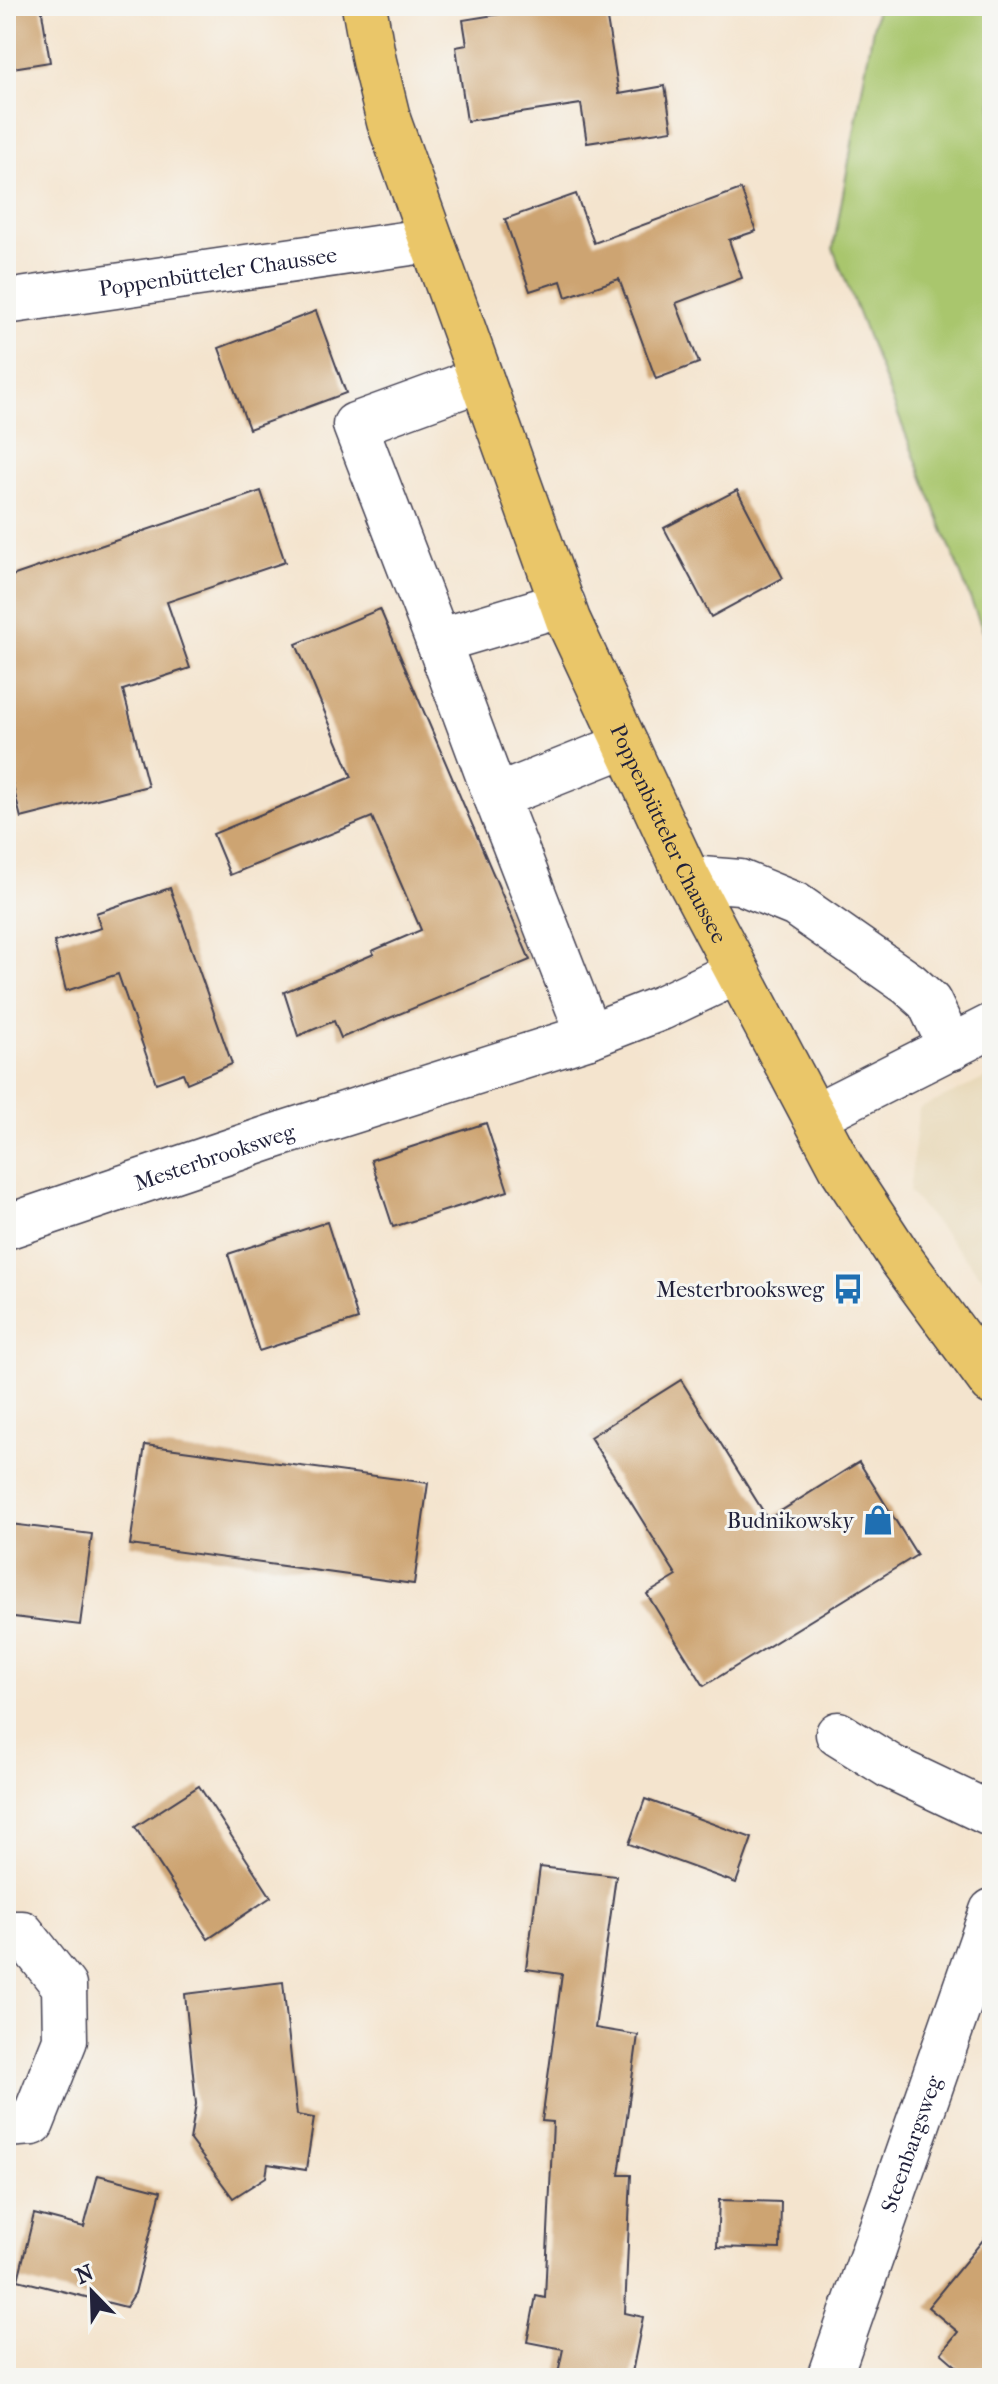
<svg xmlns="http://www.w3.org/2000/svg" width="998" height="2384" font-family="'IM FELL French Canon',serif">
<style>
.built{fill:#e8d9ba}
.green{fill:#a9c66d;stroke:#667454;stroke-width:2}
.building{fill:#cda472}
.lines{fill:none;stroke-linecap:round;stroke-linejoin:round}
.minor-casing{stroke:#423f51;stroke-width:47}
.major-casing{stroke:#423f51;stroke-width:47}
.minor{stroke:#fff;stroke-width:44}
.major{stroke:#eac669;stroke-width:44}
.labels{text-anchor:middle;stroke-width:6;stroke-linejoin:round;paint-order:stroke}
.street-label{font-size:22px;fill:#22223b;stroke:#f6f6f2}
.poi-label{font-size:22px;fill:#22223b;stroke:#f6f6f2;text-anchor:end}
</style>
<rect width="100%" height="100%" fill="#f6f6f2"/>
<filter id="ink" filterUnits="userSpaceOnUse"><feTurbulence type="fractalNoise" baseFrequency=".0125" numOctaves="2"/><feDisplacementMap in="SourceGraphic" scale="16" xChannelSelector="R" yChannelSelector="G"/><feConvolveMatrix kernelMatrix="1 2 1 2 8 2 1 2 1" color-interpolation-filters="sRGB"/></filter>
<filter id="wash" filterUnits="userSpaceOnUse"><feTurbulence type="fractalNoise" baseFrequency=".006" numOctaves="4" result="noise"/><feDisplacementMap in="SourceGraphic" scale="32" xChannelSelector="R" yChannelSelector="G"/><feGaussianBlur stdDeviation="1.8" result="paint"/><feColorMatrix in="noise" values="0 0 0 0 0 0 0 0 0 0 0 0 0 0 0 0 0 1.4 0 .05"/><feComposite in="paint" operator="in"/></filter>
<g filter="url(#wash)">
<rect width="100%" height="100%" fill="#f4e4ce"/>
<path class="built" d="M992 1075V1289L909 1192 919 1109Z"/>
<path class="green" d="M877 6H992V654L833 249Z"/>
<g id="blocks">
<g class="building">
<path d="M6 6H41L50 62 6 69Z"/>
<path d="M551 6H605L619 94 665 86 672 130 587 143 581 104 467 121 456 47 467 45 463 20Z"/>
<path d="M741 189 756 231 729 240 742 278 676 303 699 363 656 379 619 279 566 297 561 281 530 291 505 219 576 194 594 243Z"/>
<path d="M316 311 346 393 249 429 219 348Z"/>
<path d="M737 490 783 578 711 617 664 528Z"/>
<path d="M261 491 285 562 167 602 190 668 123 690 148 786 21 818 6 759V578Z"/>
<path d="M380 609 530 960 341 1038 334 1021 298 1036 284 992 374 954 372 951 421 930 372 817 230 875 213 834 352 777 296 644Z"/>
<path d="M170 888 232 1064 187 1083 183 1073 156 1083 118 974 66 991 54 942 101 928 96 913Z"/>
<path d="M486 1123 508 1191 393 1227 371 1160Z"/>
<path d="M327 1222 358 1319 259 1351 228 1254Z"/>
<path d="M681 1380 768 1519 859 1462 917 1555 704 1686 647 1594 677 1576 590 1437Z"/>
<path d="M145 1445 428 1483 414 1584 130 1545Z"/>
<path d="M10 1524 92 1534 80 1625 6 1616V1556Z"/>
<path d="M199 1786 271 1897 208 1939 135 1827Z"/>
<path d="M645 1799 752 1838 736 1883 629 1844Z"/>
<path d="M540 1867 616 1876 595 2028 638 2035 619 2175H631L625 2313 643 2317 631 2378H557L563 2349 527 2342 536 2296 545 2298 553 2122 542 2121 562 1974 526 1969Z"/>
<path d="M283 1982 297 2115 314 2118 306 2170 268 2164 266 2177 233 2198 190 2140 196 2104 185 1994Z"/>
<path d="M98 2175 161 2191 135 2293 126 2307 18 2280 34 2214 84 2227Z"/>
<path d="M719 2200 781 2202 780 2249 717 2247Z"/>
<path d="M992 2229V2378H970L941 2353 958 2332 928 2307Z"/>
</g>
</g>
</g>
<g filter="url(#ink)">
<use href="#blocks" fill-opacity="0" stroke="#423f51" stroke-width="2"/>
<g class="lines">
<g class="minor-casing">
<g id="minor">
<path id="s1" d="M6 302 431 240"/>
<path d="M563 604 438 641 496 797 626 745"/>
<path d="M438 641 355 425 481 379"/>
<path d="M496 797 589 1036"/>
<path d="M688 878 740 882 796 905 909 984 929 1002 951 1048"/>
<path d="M814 1116 992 1026"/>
<path id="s2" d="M6 1227 275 1136 589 1036 661 1008 737 972"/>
<path d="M838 1734 891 1767 992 1815"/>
<path d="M6 1933H22L64 1986 65 2040 32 2123 6 2125"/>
<path id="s3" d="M829 2378 992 1911"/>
</g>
</g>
<g class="major-casing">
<g id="major">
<path id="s4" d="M364 6 374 61 389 122 568 620 688 878 842 1169 901 1259 992 1383"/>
</g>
</g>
<use href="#minor" class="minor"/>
<use href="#major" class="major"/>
</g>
</g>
<defs>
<g id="bus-bare" transform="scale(2.4)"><path d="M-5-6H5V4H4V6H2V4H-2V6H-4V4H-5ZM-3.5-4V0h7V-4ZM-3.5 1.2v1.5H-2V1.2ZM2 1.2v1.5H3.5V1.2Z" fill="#1f6fb2" stroke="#f6f6f2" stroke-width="2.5" paint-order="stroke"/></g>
<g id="shop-bare" transform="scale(2.4)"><path d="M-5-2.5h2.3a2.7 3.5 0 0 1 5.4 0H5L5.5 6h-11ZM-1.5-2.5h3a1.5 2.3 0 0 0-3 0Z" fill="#1f6fb2" stroke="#f6f6f2" stroke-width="2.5" paint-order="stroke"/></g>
</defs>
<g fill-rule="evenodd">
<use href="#bus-bare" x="848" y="1289"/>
<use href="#shop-bare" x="878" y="1520"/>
</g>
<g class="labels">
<g class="street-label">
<text dy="8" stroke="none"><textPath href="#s1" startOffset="214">Poppenbütteler Chaussee</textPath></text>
<text dy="8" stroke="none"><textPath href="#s4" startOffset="884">Poppenbütteler Chaussee</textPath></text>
<text dy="8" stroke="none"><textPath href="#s2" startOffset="220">Mesterbrooksweg</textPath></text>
<text dy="8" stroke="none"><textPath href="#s3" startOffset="248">Steenbargsweg</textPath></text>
</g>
<g class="poi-label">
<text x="824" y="1297">Mesterbrooksweg</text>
<text x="854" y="1528">Budnikowsky</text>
</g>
</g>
<rect width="998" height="2384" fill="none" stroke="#f6f6f2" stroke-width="32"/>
<g transform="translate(92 2292) rotate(337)" stroke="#f6f6f2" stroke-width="6" paint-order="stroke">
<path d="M0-6L14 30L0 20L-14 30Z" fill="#22223b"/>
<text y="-12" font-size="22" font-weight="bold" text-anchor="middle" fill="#22223b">N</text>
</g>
</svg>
